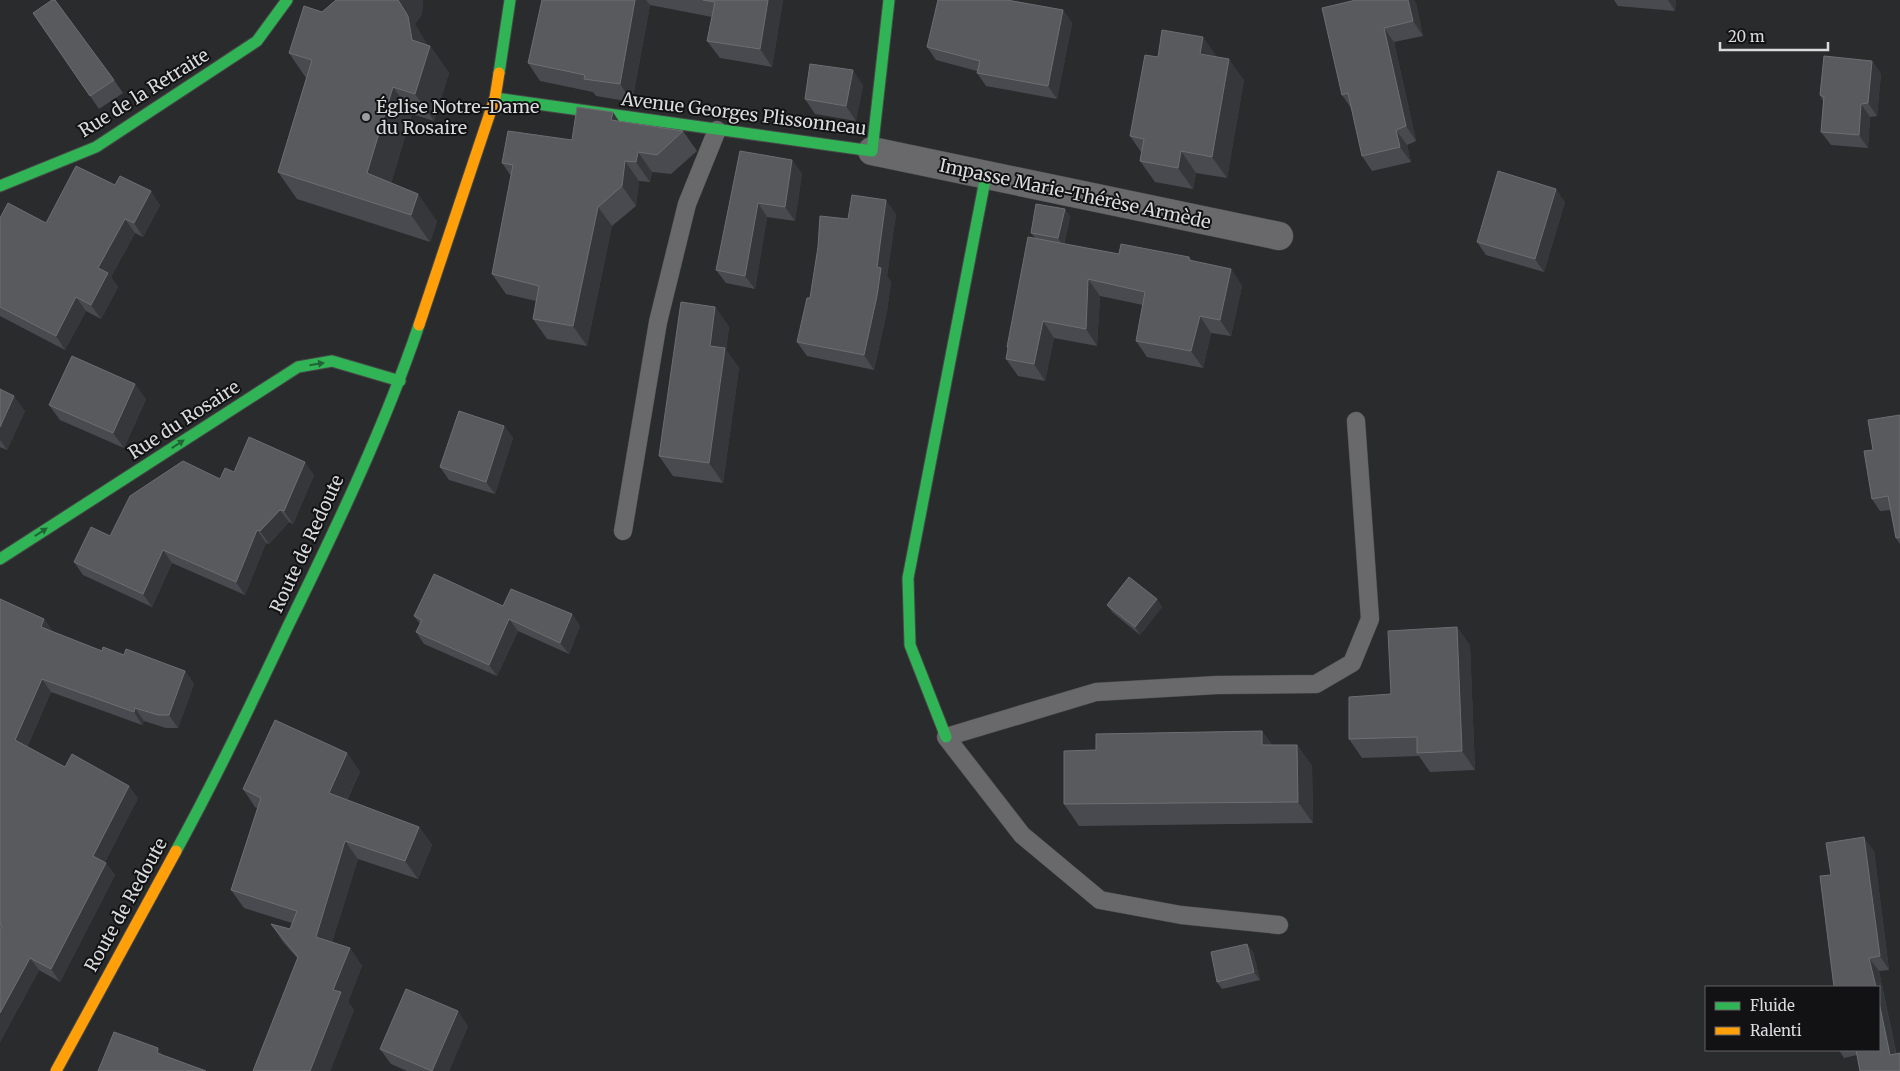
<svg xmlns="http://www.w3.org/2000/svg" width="1900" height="1071" font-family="Merriweather,serif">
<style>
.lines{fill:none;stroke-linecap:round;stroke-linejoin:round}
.lane-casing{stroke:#474849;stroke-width:19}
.street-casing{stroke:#474849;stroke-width:29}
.fast-casing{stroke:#474849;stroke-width:13}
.slow-casing{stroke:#474849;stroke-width:13}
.lane{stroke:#69696b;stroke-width:18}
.street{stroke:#69696b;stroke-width:28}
.fast{stroke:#30b455;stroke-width:11}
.slow{stroke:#ff9f0a;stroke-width:11}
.wall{fill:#494a4f}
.shaded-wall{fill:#36373a}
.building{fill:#595a5e;stroke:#6d6e72}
.oneway{fill:#216334}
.poi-dot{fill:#9c9d9f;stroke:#121214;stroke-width:2}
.labels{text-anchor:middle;stroke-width:4;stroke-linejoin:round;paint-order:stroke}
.street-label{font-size:18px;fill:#dadbdd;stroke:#121214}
.poi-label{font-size:18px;fill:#dadbdd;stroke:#121214;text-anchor:start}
</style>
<rect width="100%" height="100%" fill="#2a2b2c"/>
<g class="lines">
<g class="lane-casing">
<g id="lane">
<path d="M623 531 658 322 687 204 717 130"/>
<path d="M1279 925 1181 915 1100 900 1022 835 946 737 1096 692 1217 685 1316 684 1352 663 1370 619 1356 421"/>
</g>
</g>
<g class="street-casing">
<path id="street" d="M872 151 1279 236"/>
</g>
<g class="fast-casing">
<g id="fast">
<path d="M499 73 510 0"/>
<path d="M495 98 872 151 889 0"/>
<path d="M0 186 96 147 257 41 287 0"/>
<path d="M0 559 298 367 332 361 400 381"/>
<path d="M946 737 910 645 908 578 986 175"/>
<path d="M176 851C217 776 253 700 289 624 337 526 384 428 419 325"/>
</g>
</g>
<g class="slow-casing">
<g id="slow">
<path d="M419 325 495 98 499 73"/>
<path d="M56 1071 176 851"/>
</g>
</g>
<use href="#lane" class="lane"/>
<use href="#street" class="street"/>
<use href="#fast" class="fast"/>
<use href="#slow" class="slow"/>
</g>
<g class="wall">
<path d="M336 0H423L422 14 415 24 427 45 430 46 449 73 434 121 412 114 391 183 437 221 430 242 297 199 278 172 306 78 289 53 322 12Z"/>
<path d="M542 0H783L772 67 720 58 707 41 712 17 650 5 632 102 596 96 593 92 540 81 528 63Z"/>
<path d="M1614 0H1676L1675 11 1618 6Z"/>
<path d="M1416 3 1423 36 1394 42 1416 141 1407 145 1411 162 1372 171 1362 156 1351 108 1342 95 1322 8Z"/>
<path d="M1063 10 1072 23 1057 99 986 86 977 73V71L936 60 927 47Z"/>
<path d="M33 13 114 80 123 93 99 109Z"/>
<path d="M1158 57H1217L1244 80 1227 178 1196 173 1193 189 1155 182 1140 161 1141 152 1130 136Z"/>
<path d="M1872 61 1881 74 1877 116 1870 117 1868 148 1831 145 1821 132 1823 101 1820 95Z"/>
<path d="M863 85 856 121 815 114 805 99Z"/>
<path d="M619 121 683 131 697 151 671 174 652 172 650 182 639 181 636 206 612 226 587 346 547 339 533 319 536 301 506 294 492 274 511 176 502 163 572 140Z"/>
<path d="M740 151 802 173 795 221 767 217 755 289 726 283 716 270Z"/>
<path d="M115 185 160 205 143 237 135 233 111 277 118 287 101 319 86 311 65 350 0 316V218L46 223Z"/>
<path d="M1565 202 1544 272 1486 255 1477 242Z"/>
<path d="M1065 209 1070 217 1064 244 1119 254 1189 257 1192 261 1231 269 1242 286 1231 336 1211 333 1203 368 1147 357 1136 341 1143 305 1100 296 1097 346 1054 338 1045 381 1018 376 1006 359 1008 349 1007 347 1035 238 1031 233Z"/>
<path d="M896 214 887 276 891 282 887 311 874 370 807 356 797 342 810 298 848 219Z"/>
<path d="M715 307 729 327 726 350 739 368 723 483 673 476 659 456Z"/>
<path d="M0 389 25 411 7 450 0 447Z"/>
<path d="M146 399 124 448 60 420 49 405Z"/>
<path d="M1900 415V544L1896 538 1891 510 1880 511 1872 499 1873 450Z"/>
<path d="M504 426 513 438 495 494 449 480 440 467Z"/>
<path d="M234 472 314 475 293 524 289 522 269 544 266 543 245 595 172 563 152 607 83 575 74 562 220 479Z"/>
<path d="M0 599 44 619 53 632 102 651 124 655 185 671 194 684 178 728H166L144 721 142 725 51 692 27 747 65 767 138 798 105 862 115 875 60 982 39 970 0 1042Z"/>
<path d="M1157 599 1162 607 1140 635 1112 612 1107 605Z"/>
<path d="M503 606 572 614 580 626 569 654 518 631 497 676 424 644 416 632 420 624 414 616Z"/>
<path d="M1457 627 1470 646 1475 770 1430 772 1419 756 1362 758 1349 739 1391 694Z"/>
<path d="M1262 731 1272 745H1297L1312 766 1313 823 1079 826 1064 804 1096 750Z"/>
<path d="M347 753 360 772 347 800 419 827 432 845 418 879 358 859 332 942 350 948 362 966 348 1002 354 1010 330 1071H253L298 959 283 942 271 924 290 929 292 923 244 908 231 890 257 808 255 807 243 789Z"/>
<path d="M1874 851 1889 970 1879 971 1900 1071 1857 1055 1844 1058 1839 1050H1879L1831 875Z"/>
<path d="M1247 944 1253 952 1260 980 1222 989 1217 982Z"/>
<path d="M468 1026 449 1071H407L391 1064 380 1049Z"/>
</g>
<g class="shaded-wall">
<path d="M398 0H423L422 14 415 24 427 44 428 51 430 46 449 73 434 121 415 94 412 40Z"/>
<path d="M635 0H646L650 5 632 102 620 84Z"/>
<path d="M768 0H783L772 67 760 49Z"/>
<path d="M1408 0H1414L1416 3 1423 36 1413 21Z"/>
<path d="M1668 0H1676L1675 11Z"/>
<path d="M1063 10 1072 23 1057 99 1048 86Z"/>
<path d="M1384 28 1394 42 1416 141 1406 126Z"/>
<path d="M1203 37 1218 58 1200 54Z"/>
<path d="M1229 59 1244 80 1227 178 1212 157Z"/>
<path d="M1872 61 1881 74 1877 116 1868 103Z"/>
<path d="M853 70 863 85 856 121 846 106Z"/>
<path d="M393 87 412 114 386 200 367 173Z"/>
<path d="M1861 104 1870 117 1868 148 1859 135Z"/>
<path d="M613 112 626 132 611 120Z"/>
<path d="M1396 130 1407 145 1411 162 1400 147Z"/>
<path d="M1181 151 1196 173 1193 189 1178 168Z"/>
<path d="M638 152 652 172 650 182 636 162Z"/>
<path d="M792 160 802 173 795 221 785 207Z"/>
<path d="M625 161 639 181 636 206 622 186Z"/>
<path d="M1556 189 1565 202 1544 272 1535 259Z"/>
<path d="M151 191 160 205 143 237 134 223Z"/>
<path d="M418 194 437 221 430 242 411 215Z"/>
<path d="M886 200 896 214 887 276 891 282 887 311 874 370 864 355Z"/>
<path d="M758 203 767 217 755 289 745 276Z"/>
<path d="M598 207 612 226 587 346 573 326Z"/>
<path d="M1065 209 1070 217 1063 246 1058 238Z"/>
<path d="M125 219 135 233 111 277 118 287 101 319 91 305 98 268Z"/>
<path d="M1231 269 1242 286 1231 336 1220 320Z"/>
<path d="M1088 279 1100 296 1097 346 1086 329Z"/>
<path d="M76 297 86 311 65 350 56 336Z"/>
<path d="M715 307 729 327 726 350 739 368 723 483 709 463 710 346Z"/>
<path d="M1200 316 1211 333 1203 368 1191 351Z"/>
<path d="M1043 321 1054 338 1045 381 1034 364Z"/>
<path d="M135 384 146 399 124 448 113 433Z"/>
<path d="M14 396 25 411 7 450 0 440V427Z"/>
<path d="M504 426 513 438 495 494 486 482Z"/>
<path d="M305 462 314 475 293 524 284 511Z"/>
<path d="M280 510 289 522 269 544 260 531Z"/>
<path d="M257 530 266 543 245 595 236 582Z"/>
<path d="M163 550 172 563 152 607 143 594Z"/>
<path d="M1157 599 1162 607 1140 635 1135 627Z"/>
<path d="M572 614 580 626 569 654 560 643Z"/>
<path d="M44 619 53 632 41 627Z"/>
<path d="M509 619 518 631 497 676 489 665Z"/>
<path d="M1457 627 1470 646 1475 770 1462 751Z"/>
<path d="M185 671 194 684 178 728 169 715Z"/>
<path d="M42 679 51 692 24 753 15 740Z"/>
<path d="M135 708 144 721 142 725 134 712Z"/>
<path d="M1262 731 1277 753 1262 745Z"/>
<path d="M1297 745 1312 766 1313 823 1298 802Z"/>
<path d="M347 753 360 772 341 811 329 793Z"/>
<path d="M129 786 138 798 102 868 93 856Z"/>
<path d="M419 827 432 845 418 879 405 861Z"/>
<path d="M1864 837 1874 851 1889 970 1880 956Z"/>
<path d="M345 841 358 859 328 955 316 937Z"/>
<path d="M106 863 115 875 60 982 51 969Z"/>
<path d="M1247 944 1253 952 1260 980 1254 972Z"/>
<path d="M350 948 362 966 348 1002 354 1010 330 1071H310L333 990Z"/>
<path d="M30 958 39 970 0 1042V1013Z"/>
<path d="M1869 958 1879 971 1899 1069 1890 1055 1879 1002V987H1876Z"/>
<path d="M458 1011 468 1026 449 1071H432Z"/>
<path d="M158 1048 171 1067 157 1053Z"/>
</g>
<g class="building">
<path d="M52 0H55L114 80 90 96 33 13Z"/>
<path d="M336 0H398L408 16 412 40 430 46 415 94 393 87 367 173 418 194 411 215 278 172 312 60 289 53 304 6 322 12Z"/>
<path d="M542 0H635L620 84 584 79 585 75 528 63Z"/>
<path d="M703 0H768L760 49 707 41 715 2Z"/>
<path d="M938 0H1007L1063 10 1048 86 977 73 980 61 927 47Z"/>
<path d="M1356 0H1408L1413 21 1384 28 1406 126 1396 130 1400 147 1362 156 1348 93 1342 95 1322 8Z"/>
<path d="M1162 30 1203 37 1200 54 1229 59 1212 157 1181 151 1178 168 1140 161 1144 139 1130 136 1145 55 1158 57Z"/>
<path d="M1824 56 1872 61 1868 103 1861 104 1859 135 1821 132 1824 97 1820 95Z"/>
<path d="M810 64 853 70 846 106 805 99Z"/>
<path d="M577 107 613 112 611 120 683 131 657 155 638 152 636 162 625 161 622 186 598 207 573 326 533 319 539 286 492 274 513 165 502 163 508 131 572 140Z"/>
<path d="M740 151 792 160 785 207 758 203 745 276 716 270Z"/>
<path d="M76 166 115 185 120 176 151 191 134 223 125 219 98 268 108 273 91 305 76 297 56 336 0 307V218L8 203 46 223Z"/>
<path d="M1498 171 1556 189 1535 259 1477 242Z"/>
<path d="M852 195 886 200 877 267 881 268 877 296 864 355 797 342 807 298H810L818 247 820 216 848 219Z"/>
<path d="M1036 204 1065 209 1058 238 1031 233Z"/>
<path d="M1028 237 1119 254 1121 244 1189 257V260L1231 269 1220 320 1200 316 1191 351 1136 341 1145 292 1088 279 1086 329 1043 321 1034 364 1006 359 1008 348 1007 347Z"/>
<path d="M681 302 715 307 710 346 725 348 709 463 659 456Z"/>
<path d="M72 356 135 384 113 433 49 405Z"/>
<path d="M0 389 14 396 0 427Z"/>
<path d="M459 411 504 426 486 482 440 467Z"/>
<path d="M1900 415V537L1896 538 1888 496 1872 499 1864 451 1873 450 1868 420Z"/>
<path d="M249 437 305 462 284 511 280 510 260 531 257 530 236 582 163 550 143 594 74 562 91 527 110 536 130 496 183 461 220 479 225 468 234 472Z"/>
<path d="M434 574 503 606 511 589 572 614 560 643 509 619 489 665 416 632 422 620 414 616Z"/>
<path d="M1129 577 1157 599 1135 627 1107 605Z"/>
<path d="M0 599 44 619 41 627 102 651 103 647 124 655 126 649 185 671 169 715H158L135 708 134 712 42 679 15 740 65 767 72 754 129 786 93 856 106 863 51 969 30 958 0 1013V929L2 926 0 925Z"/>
<path d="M1457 627 1462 751 1417 753V737L1349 739V697L1391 694 1388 631Z"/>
<path d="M275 720 347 753 329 793 419 827 405 861 345 841 316 937 350 948 333 990 341 992 310 1071H253L298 957 271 924 290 929 297 911 231 890 261 798 243 789Z"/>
<path d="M1262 731V745H1297L1298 802 1064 804V751L1096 750V734Z"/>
<path d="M1864 837 1880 956 1869 958 1876 987H1834L1820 876 1831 875 1826 843Z"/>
<path d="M1247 944 1254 972 1217 982 1211 952Z"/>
<path d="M406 989 458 1011 432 1071 380 1049Z"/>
<path d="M1879 1002 1890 1055 1900 1053V1071H1860L1856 1050H1879Z"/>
<path d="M114 1032 158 1048 157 1053 206 1071H98Z"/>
</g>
<defs><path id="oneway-solid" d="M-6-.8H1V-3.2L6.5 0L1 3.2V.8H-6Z" transform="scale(1.25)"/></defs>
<g class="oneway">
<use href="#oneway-solid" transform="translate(317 364) rotate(-9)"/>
<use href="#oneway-solid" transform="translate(178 444) rotate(-33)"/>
<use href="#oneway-solid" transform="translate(41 532) rotate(-33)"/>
</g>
<circle class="poi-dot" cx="366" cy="117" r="5"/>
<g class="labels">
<g class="street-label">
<text transform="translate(144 93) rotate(-32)" y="6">Rue de la Retraite</text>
<text transform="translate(744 114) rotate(7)" y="6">Avenue Georges Plissonneau</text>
<text transform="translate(1075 194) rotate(12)" y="6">Impasse Marie-Thérèse Armède</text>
<text transform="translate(184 420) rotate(-33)" y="6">Rue du Rosaire</text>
<text transform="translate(307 544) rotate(-65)" y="6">Route de Redoute</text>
<text transform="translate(126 905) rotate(-61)" y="6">Route de Redoute</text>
</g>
<g class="poi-label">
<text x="376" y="113">Église Notre-Dame<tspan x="376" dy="21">du Rosaire</tspan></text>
</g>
</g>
<rect x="1705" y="986" width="175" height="65" fill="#121214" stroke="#626264"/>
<rect x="1715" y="1002" width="25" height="8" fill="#30b455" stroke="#626264"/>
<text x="1750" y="1011" font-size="15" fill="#dadbdd">Fluide</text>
<rect x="1715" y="1027" width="25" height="8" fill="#ff9f0a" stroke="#626264"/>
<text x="1750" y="1036" font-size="15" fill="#dadbdd">Ralenti</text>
<path d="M1720 42v8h108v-8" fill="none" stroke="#dadbdd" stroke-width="2.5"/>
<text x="1728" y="42" font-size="15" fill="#dadbdd" stroke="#121214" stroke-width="4" paint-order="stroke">20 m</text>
</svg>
